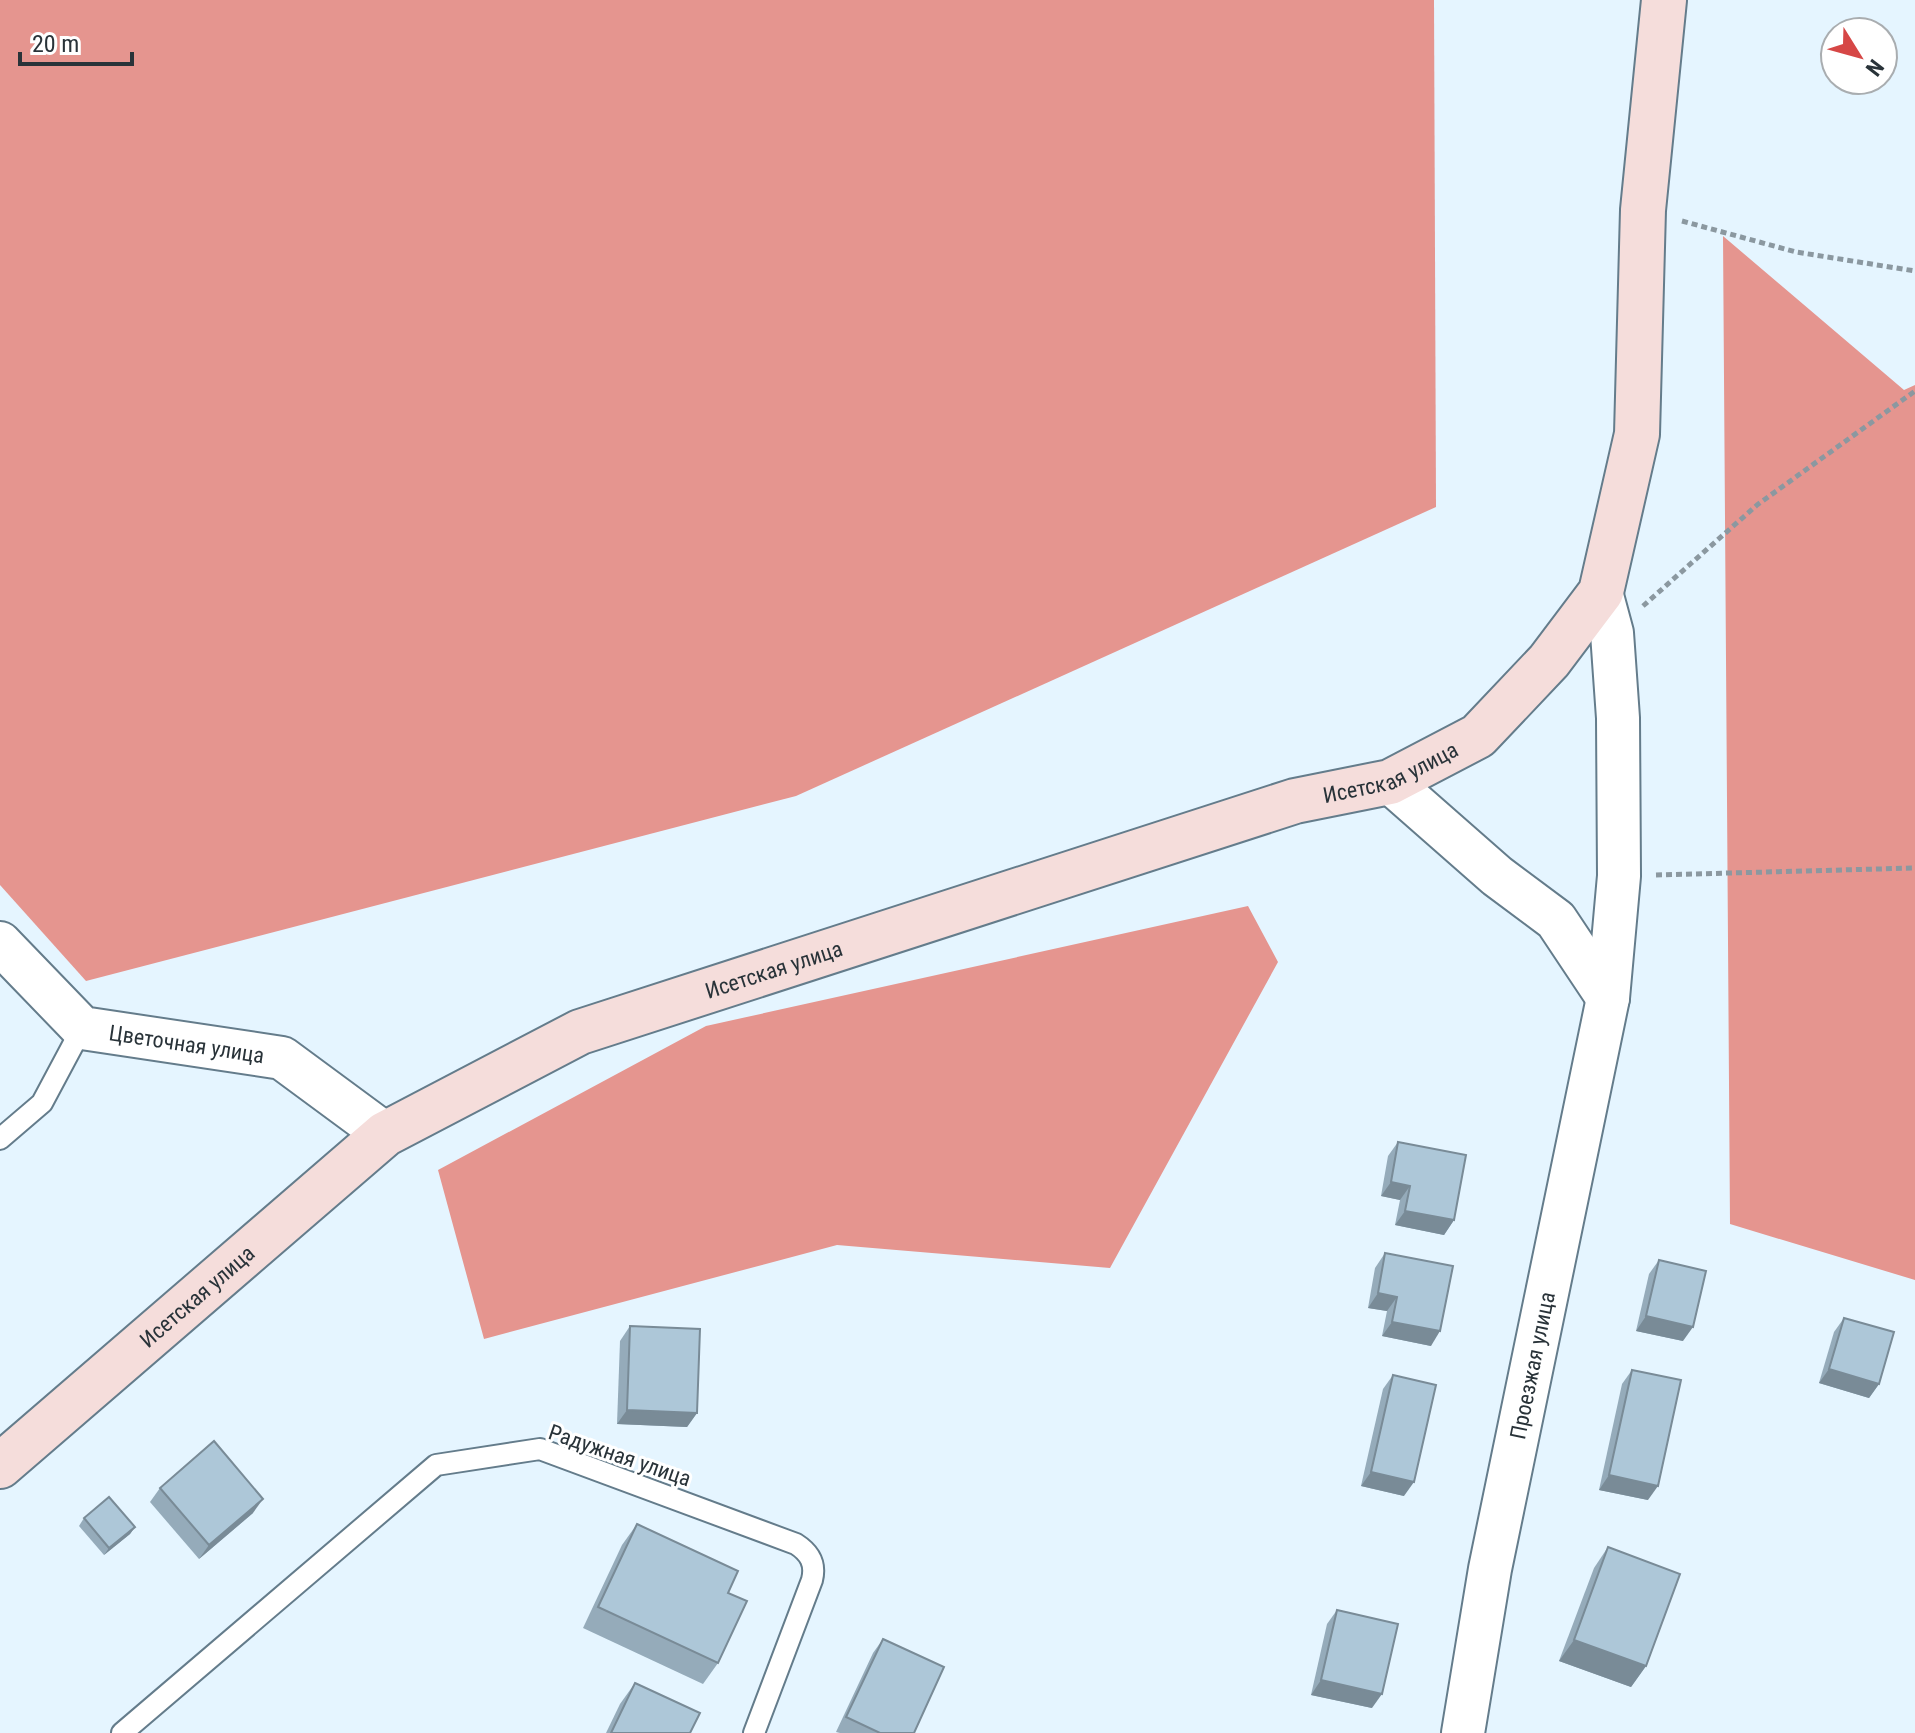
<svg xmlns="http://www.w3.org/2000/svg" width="1915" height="1733" font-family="'Roboto Condensed',sans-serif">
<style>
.forest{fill:#e5958f}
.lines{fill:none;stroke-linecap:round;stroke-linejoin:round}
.lane-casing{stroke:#647c8b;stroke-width:24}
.street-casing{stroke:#647c8b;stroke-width:46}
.secondary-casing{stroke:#647c8b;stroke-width:48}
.path{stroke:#8b98a0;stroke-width:5;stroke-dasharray:6 4;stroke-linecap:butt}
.lane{stroke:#fff;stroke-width:20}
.street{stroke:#fff;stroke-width:42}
.secondary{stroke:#f5dddb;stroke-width:44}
.wall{fill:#95abba}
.shaded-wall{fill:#798b97}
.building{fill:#adc7d8;stroke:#798b97;stroke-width:2}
.labels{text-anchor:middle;stroke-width:6;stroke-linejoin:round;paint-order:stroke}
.street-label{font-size:22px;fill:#293339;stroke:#fff}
</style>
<rect width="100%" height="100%" fill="#e5f5ff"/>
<g class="forest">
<path d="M0 0H1434L1436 507 796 796 86 981 0 885Z"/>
<path d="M1723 236 1904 390 1915 385V1280L1730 1224Z"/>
<path d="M1248 906 1278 962 1110 1268 837 1245 484 1339 438 1170 706 1026Z"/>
</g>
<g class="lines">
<g class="lane-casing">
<g id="lane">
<path d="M0 1139 42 1103 82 1028"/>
<path d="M122 1733 436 1465 540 1449 796 1544C810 1553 816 1564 812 1580L754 1733"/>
</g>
</g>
<g class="street-casing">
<g id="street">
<path d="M1390 782 1497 876 1556 920 1608 998"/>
<path id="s1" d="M0 943 82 1028 282 1058 385 1134"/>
<path id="s2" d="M1463 1733 1490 1569 1608 998 1619 876 1618 718 1612 633 1601 592"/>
</g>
</g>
<g class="secondary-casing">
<g id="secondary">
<path id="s3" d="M0 1466 385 1134 580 1032 1295 801 1390 782 1478 736 1549 661 1601 592 1637 434 1643 210 1664 0"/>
</g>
</g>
<g class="path">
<path d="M1682 221 1796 252 1915 271"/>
<path d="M1643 606 1757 505 1915 391"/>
<path d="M1656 875 1915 868"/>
</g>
<use href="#lane" class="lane"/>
<use href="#street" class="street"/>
<use href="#secondary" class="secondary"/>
</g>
<g class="wall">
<path d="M1398 1142 1454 1220 1444 1235 1395 1225 1400 1200 1381 1196 1388 1156Z"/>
<path d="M1385 1253 1431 1346 1382 1336 1387 1311 1368 1308 1375 1268Z"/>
<path d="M1659 1260 1683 1341 1636 1331 1649 1274Z"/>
<path d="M1844 1318 1879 1384 1869 1398 1819 1383 1834 1332Z"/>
<path d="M630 1326 697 1413 687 1427 617 1424 620 1341Z"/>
<path d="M1632 1370 1648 1500 1599 1490 1622 1384Z"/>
<path d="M1393 1375 1404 1496 1361 1486 1383 1389Z"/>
<path d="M160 1488 253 1513 199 1559 150 1502Z"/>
<path d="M84 1518 135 1527 130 1534 104 1555 79 1526Z"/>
<path d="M637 1524 728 1593 718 1663 703 1684 583 1628 622 1545Z"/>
<path d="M1608 1547 1646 1666 1631 1687 1559 1661 1594 1568Z"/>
<path d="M1337 1610 1372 1708 1311 1695 1327 1624Z"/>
<path d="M883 1639 914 1733H840L836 1732 873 1653Z"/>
<path d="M635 1683 690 1733H606L620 1704Z"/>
</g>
<g class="shaded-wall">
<path d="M1391 1182 1410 1186 1400 1200 1381 1196Z"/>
<path d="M1405 1211 1454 1220 1444 1235 1395 1225Z"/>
<path d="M1378 1293 1397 1297 1387 1311 1368 1308Z"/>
<path d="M1646 1316 1693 1327 1683 1341 1636 1331Z"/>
<path d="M1392 1322 1440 1331 1431 1346 1382 1336Z"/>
<path d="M1829 1369 1879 1384 1869 1398 1819 1383Z"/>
<path d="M627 1410 697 1413 687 1427 617 1424Z"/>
<path d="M1371 1472 1414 1482 1404 1496 1361 1486Z"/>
<path d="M1609 1475 1658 1486 1648 1500 1599 1490Z"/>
<path d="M263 1499 253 1513 199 1559 209 1545Z"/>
<path d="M135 1527 130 1534 104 1555 109 1548Z"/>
<path d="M1574 1640 1646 1666 1631 1687 1559 1661Z"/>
<path d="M1321 1680 1382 1694 1372 1708 1311 1695Z"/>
</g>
<g class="building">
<path d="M1398 1142 1466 1155 1454 1220 1405 1211 1410 1186 1391 1182Z"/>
<path d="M1385 1253 1453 1266 1440 1331 1392 1322 1397 1297 1378 1293Z"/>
<path d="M1659 1260 1706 1271 1693 1327 1646 1316Z"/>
<path d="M1844 1318 1894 1332 1879 1384 1829 1369Z"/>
<path d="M630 1326 700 1329 697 1413 627 1410Z"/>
<path d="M1632 1370 1681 1380 1658 1486 1609 1475Z"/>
<path d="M1393 1375 1436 1385 1414 1482 1371 1472Z"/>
<path d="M214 1441 263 1499 209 1545 160 1488Z"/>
<path d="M109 1497 135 1527 109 1548 84 1518Z"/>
<path d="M637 1524 738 1571 728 1593 747 1601 718 1663 598 1607Z"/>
<path d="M1608 1547 1680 1574 1646 1666 1574 1640Z"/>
<path d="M1337 1610 1398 1624 1382 1694 1321 1680Z"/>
<path d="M883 1639 944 1667 914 1733H880L846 1717Z"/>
<path d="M635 1683 700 1713 690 1733H611Z"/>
</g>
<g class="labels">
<g class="street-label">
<text dy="8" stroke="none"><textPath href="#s3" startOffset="1580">Исетская улица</textPath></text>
<text dy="8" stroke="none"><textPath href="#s3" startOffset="932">Исетская улица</textPath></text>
<text dy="8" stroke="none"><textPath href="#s1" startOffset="224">Цветочная улица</textPath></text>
<text dy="8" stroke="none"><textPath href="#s3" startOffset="260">Исетская улица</textPath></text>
<text dy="8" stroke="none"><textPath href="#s2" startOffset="374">Проезжая улица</textPath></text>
<text transform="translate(620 1455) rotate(19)" y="8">Радужная улица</text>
</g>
</g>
<g transform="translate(1859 56) rotate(127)"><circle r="38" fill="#ffffff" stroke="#a9adb0" stroke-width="2"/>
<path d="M0-6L14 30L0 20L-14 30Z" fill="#d64746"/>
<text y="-12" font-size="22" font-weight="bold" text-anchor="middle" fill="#293339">N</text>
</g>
<path d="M20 52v12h112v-12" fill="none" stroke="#293339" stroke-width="4"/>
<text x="32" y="52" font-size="24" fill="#293339" stroke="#ffffff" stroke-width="6" paint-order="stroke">20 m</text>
</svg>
